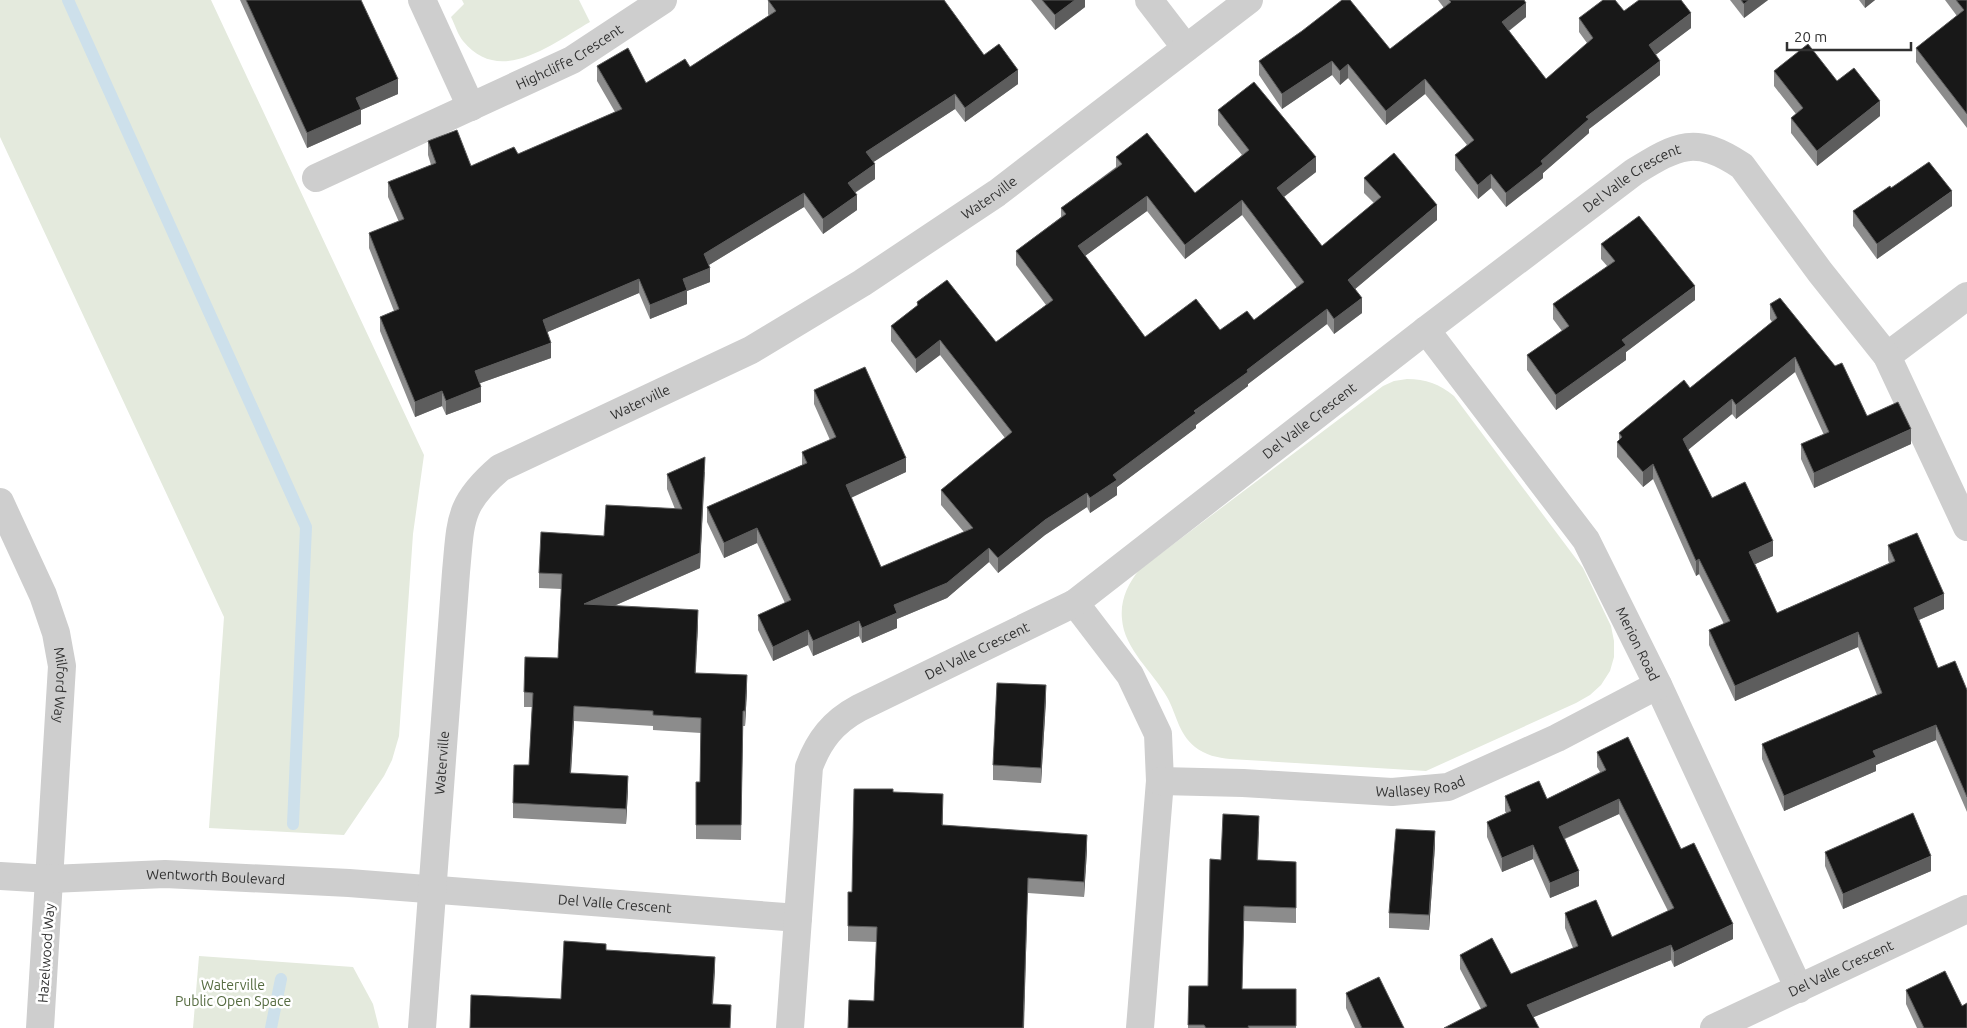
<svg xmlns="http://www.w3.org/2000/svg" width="1967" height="1028" font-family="Ubuntu,sans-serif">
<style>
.green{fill:#e4eadd}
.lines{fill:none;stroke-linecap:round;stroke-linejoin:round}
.stream{stroke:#cde0eb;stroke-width:12}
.street{stroke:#cecece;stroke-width:28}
.wall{fill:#8c8c8c;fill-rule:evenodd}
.shaded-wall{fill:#5d5d5d}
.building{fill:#181818;stroke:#5d5d5d;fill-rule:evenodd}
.labels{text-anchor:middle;stroke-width:5;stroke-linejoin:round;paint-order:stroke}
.street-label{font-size:14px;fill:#313131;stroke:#fff}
.park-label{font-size:14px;fill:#556b40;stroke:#fff}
</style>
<rect width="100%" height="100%" fill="#fff"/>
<g class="green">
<path d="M0 0H211L424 455 413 534 399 736 392 760 384 776 344 835 209 828 224 617 0 137Z"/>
<path d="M462 0H579L590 22C553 43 500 87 463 41 458 35 455 25 451 17L464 4Z"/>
<path d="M1407 379C1426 379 1439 384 1454 396L1583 568 1611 626 1614 641V657L1610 671 1601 685 1590 695 1576 703 1426 771 1230 759C1218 758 1205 755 1195 747 1178 733 1177 715 1167 697 1153 672 1124 649 1122 619 1120 600 1128 584 1139 570L1383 386 1394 381Z"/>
<path d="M199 956 353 967 373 1004 379 1028H193Z"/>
</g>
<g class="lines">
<g class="stream">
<path d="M68 0 306 527 293 824"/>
<path d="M271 1028 281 979"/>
</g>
<g class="street">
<path d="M422 0 471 107"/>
<path d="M1149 0 1186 48"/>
<path id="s1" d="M316 178 572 60 663 0"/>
<path id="s2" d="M1426 330 1586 540 1658 685 1799 989"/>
<path d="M1887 356 1967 296"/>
<path id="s3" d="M0 502 43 595 56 633 62 666 40 1028"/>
<path d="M1075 603 1130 675 1158 734 1160 781 1140 1028"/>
<path id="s4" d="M1160 781 1243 783 1392 792 1448 787 1557 738 1658 685"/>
<path id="s5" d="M0 876 51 879 165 874 349 883 798 918"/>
<path id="s6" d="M422 1028 456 572C461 520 458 504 500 468L751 350 862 283 997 193 1249 0"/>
<path id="s7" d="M790 1028 809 767C819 740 833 722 859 708L1075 603 1426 330 1634 172C1678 145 1695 135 1742 166L1820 272 1887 356 1967 527"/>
<path id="s8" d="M1714 1028 1967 909"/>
</g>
</g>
<g class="wall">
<path d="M240 0H361L398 94 361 110V124L307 148Z"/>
<path d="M768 0 984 55 1018 84 965 122 955 109 873 162 875 179 855 193 857 210 823 234 804 207 709 265 710 282 687 291V304L650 319 639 293 547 332 551 358 480 383 481 402 446 415 442 406 415 417 380 331V317L394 311 369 248V233L399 222 388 197V182L431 165 428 155V141L471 166 518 154 615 112 597 81V66L646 83 690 67 769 16 768 14Z"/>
<path d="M1031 0H1085V7L1055 30Z"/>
<path d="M1438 0H1524L1526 17 1509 31 1546 79 1587 43 1579 32V18L1624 11 1691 28 1655 55 1660 75 1589 129V133L1543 173V178L1506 207 1491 188 1478 199 1455 170V155L1467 145 1425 94 1386 125 1348 78 1340 85 1332 75 1282 109 1259 75V61L1390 49 1444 8Z"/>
<path d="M1730 0H1768L1744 18Z"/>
<path d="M1859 0H1875L1865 8Z"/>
<path d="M1945 0H1967V128L1916 62V48L1957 16Z"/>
<path d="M1774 71 1837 81 1880 116 1817 166 1791 133V118L1796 114 1774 86Z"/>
<path d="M1218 110 1316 172 1284 197 1322 246 1374 203 1364 193V178L1437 220 1355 289 1362 313 1334 334 1327 324 1248 384V386L1196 425V428L1117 487V495L1090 513 1087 507 1045 535 998 573 989 562 947 598 897 619V628L862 643 859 636 813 656 808 645 773 661 758 630V615L785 603 757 543 724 558 707 522V507L802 465V452L830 440 814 404V390L906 472 851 498 881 567 964 532 941 505V490L1005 438 940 355 916 373 891 341V326L917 306V302L996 342 1046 305 1016 265V251L1061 217V208L1116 167V157L1195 193 1242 155 1218 125ZM1147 211 1185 259 1242 215 1297 288 1254 320 1220 330 1145 337 1085 256Z"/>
<path d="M1891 188 1952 206 1877 259 1853 226V211Z"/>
<path d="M1601 244 1695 300 1626 352V360L1556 410 1527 370V355L1562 331 1553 319V304L1608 267 1601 259Z"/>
<path d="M1770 304 1867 416 1911 444 1814 488 1801 459V444L1824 435 1795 372 1736 419 1732 414 1688 450 1712 498 1773 556 1755 564 1777 613 1889 563 1888 560V545L1944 609 1919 620 1938 668 1967 690V812L1936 740 1876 765V771L1784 811 1762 759V744L1877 695 1858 647 1735 701 1709 645V630L1724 624 1699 574 1696 576 1653 479 1643 487 1617 457V442L1619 440V433L1690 388 1772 322 1770 319Z"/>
<path d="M705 472 700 568 614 606 698 625 695 673 747 690 745 726H743L741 840 696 839V782H700L701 733 653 730V726L574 721 571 773 628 791 626 824 513 818V803L529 765 532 707H524V692L558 658 562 589 539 588V573L604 536 675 509 667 489V474Z"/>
<path d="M1046 700 1041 783 993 780V765Z"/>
<path d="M1597 752 1681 849 1733 939 1674 967 1671 960 1533 1017 1481 1009 1460 969V955L1511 974 1573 948 1565 928V913L1612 937 1668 911 1619 814 1565 839 1579 886 1550 898 1533 859 1502 872 1487 837V822L1506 813 1505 811V796L1547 799 1600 772 1597 767Z"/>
<path d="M893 792 943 809V826L1087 850 1084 897 1028 893 874 1001 877 942 848 941V892H852Z"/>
<path d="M1259 831 1258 860 1296 862V923L1244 921 1242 989H1296V1028H1188L1189 986H1208L1221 860Z"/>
<path d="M1435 846 1429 930 1389 928V913Z"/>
<path d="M1825 852 1931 871 1843 909 1825 866Z"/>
<path d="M1906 990 1962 1006 1967 1028H1917L1906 1004Z"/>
<path d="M1346 993 1404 1028H1355L1346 1008Z"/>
</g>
<g class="shaded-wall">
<path d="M1075 0H1085V7L1055 30V15Z"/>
<path d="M1749 0H1768L1744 18V4Z"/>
<path d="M1865 0H1875L1865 8Z"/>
<path d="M1526 3V17L1502 36V22Z"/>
<path d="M1691 13V28L1649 60V45Z"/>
<path d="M1332 61V75L1282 109V94Z"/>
<path d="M1660 61V75L1589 129V133L1543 173V178L1506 207V193L1541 161 1586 117Z"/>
<path d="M1348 64V78L1340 85V71Z"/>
<path d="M1018 70V84L965 122V108Z"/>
<path d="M398 79V94L361 110V124L307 148V133L356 98Z"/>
<path d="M1425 79V94L1386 125V111Z"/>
<path d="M955 94V109L866 167V152Z"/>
<path d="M1880 101V116L1817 166V151Z"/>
<path d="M1316 157V172L1277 202V188Z"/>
<path d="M875 164V179L848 197V183Z"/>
<path d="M1491 174V188L1478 199V185Z"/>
<path d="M1952 191V206L1877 259V244Z"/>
<path d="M804 193V207L704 268V254Z"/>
<path d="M857 195V210L823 234V219Z"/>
<path d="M1147 196V211L1078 261V246Z"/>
<path d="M1242 200V215L1185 259V245Z"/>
<path d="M1437 205V220L1348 295V280Z"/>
<path d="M710 268V282L687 291V304L650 319V305L683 279Z"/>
<path d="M639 279V293L543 334V320Z"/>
<path d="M1695 286V300L1626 352V360L1556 410V395L1622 340Z"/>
<path d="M1362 298V313L1334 334V319Z"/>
<path d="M1327 309V324L1248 384V386L1196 425V428L1117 487V495L1090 513V498L1113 475 1247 370Z"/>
<path d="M940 340V355L916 373V359Z"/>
<path d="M551 343V358L475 385V371Z"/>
<path d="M1795 357V372L1736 419V405Z"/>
<path d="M481 387V402L446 415V401Z"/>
<path d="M442 391V406L415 417V402Z"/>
<path d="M1732 399V414L1683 454V439Z"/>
<path d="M1911 429V444L1814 488V473Z"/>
<path d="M705 457 700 568 584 619V604L700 553Z"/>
<path d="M906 458V472L846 500V485Z"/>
<path d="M1653 464V479L1643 487V472Z"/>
<path d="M1087 493V507L1045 535 998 573V558L1045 520Z"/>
<path d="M757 528V543L724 558V543Z"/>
<path d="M1773 541V556L1749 567V552Z"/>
<path d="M989 548V562L947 598 897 619V628L862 643V628L894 605Z"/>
<path d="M1699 559V574L1696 576V561Z"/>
<path d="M1944 594V609L1914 622V608Z"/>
<path d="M698 610V625L695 688V673Z"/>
<path d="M859 621V636L813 656V641Z"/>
<path d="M808 630V645L773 661V647Z"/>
<path d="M1858 632V647L1735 701V686Z"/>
<path d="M747 675V690L745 726V711Z"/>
<path d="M1046 685V700L1041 783V768Z"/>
<path d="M574 706V721L570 788V773Z"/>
<path d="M1936 725V740L1876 765V771L1784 811V796L1873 751Z"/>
<path d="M628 776V791L626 824V809Z"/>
<path d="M1619 799V814L1559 841V827Z"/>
<path d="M1435 831V846L1429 930V915Z"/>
<path d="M1087 835V850L1084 897V882Z"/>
<path d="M1533 845V859L1502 872V858Z"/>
<path d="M1931 856V871L1843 909V894Z"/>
<path d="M1579 871V886L1550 898V883Z"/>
<path d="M1028 878 1024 1028H1023Z"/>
<path d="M1733 924V939L1674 967V952Z"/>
<path d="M1671 945V960L1527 1020V1005Z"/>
<path d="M715 957V971L712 1019V1004Z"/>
</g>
<g class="building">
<path d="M246 0H361L398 79 356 98 361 109 307 133Z"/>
<path d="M768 0H944L984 55 999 44 1018 70 965 108 955 94 866 152 875 164 848 183 857 195 823 219 804 193 704 254 710 268 683 279 687 290 650 305 639 279 543 320 551 343 475 371 481 387 446 401 442 391 415 402 380 317 399 309 369 233 404 219 388 182 436 163 428 141 457 130 471 166 514 147 518 154 622 109 597 66 628 48 646 83 685 59 690 67 776 11Z"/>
<path d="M1042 0H1075L1055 15Z"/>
<path d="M1342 0H1350L1390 49 1451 2 1449 0H1524L1526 3 1502 22 1546 79 1593 38 1579 18 1603 0H1615L1624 11 1639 0H1681L1691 13 1649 45 1660 61 1586 117 1589 119 1541 161 1543 164 1506 193 1491 174 1478 185 1455 155 1474 140 1425 79 1386 111 1348 64 1340 71 1332 61 1282 94 1259 61 1302 31Z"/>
<path d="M1741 0H1749L1744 4Z"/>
<path d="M1956 0H1967V114L1916 48 1964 10Z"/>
<path d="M1808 44 1837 81 1854 68 1880 101 1817 151 1791 118 1803 108 1774 71Z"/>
<path d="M1254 82 1316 157 1277 188 1322 246 1381 197 1364 178 1394 153 1437 205 1348 280 1362 298 1334 319 1327 309 1247 370 1248 372 1194 411 1196 413 1113 475 1117 480 1090 498 1087 493 1045 520 998 558 989 548 947 583 894 605 897 613 862 628 859 621 813 641 808 630 773 647 758 615 791 600 757 528 724 543 707 507 807 463 802 452 836 437 814 390 865 367 906 458 846 485 881 567 973 528 941 490 1012 432 940 340 916 359 891 326 918 305 917 302 947 280 996 342 1053 300 1016 251 1066 214 1061 208 1122 164 1116 157 1147 133 1195 193 1249 150 1218 110ZM1147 196 1185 245 1242 200 1304 282 1254 320 1247 311 1220 330 1196 299 1145 337 1078 246Z"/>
<path d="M1929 162 1952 191 1877 244 1853 211 1890 186 1891 188Z"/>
<path d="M1639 216 1695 286 1622 340 1626 345 1556 395 1527 355 1569 326 1553 304 1615 261 1601 244Z"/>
<path d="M1780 298 1835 366 1842 363 1867 416 1898 402 1911 429 1814 473 1801 444 1829 432 1795 357 1736 405 1732 399 1683 439 1712 498 1745 482 1773 541 1749 552 1777 613 1895 561 1888 545 1917 533 1944 594 1914 608 1938 668 1955 661 1967 690V797L1936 725 1873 751 1876 757 1784 796 1762 744 1882 693 1858 632 1735 686 1709 630 1730 621 1699 559 1696 561 1653 464 1643 472 1617 442 1622 437 1619 433 1684 380 1690 388 1777 318 1770 304Z"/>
<path d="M705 457 700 553 584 604 698 610 695 673 747 675 745 711H743L741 825H696V782H700L701 718 653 715V711L574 706 570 773 628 776 626 809 513 803 514 765H529L533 693 524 692 525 657 558 658 562 574 539 573 541 532 604 536 606 505 682 509 667 474Z"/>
<path d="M997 683 1046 685 1041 768 993 765Z"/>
<path d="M1628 737 1681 849 1694 843 1733 924 1674 952 1671 945 1527 1005 1539 1028H1444L1487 1006 1460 955 1492 938 1511 974 1578 946 1565 913 1596 900 1612 937 1674 908 1619 799 1559 827 1579 871 1550 883 1533 845 1502 858 1487 822 1511 811 1505 796 1539 781 1547 799 1606 770 1597 752Z"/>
<path d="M854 789H893V792L943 794 942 825 1087 835 1084 882 1028 878 1023 1028H848L849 1000 874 1001 877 927 848 926V892H852Z"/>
<path d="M1913 813 1931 856 1843 894 1825 852Z"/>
<path d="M1223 814 1259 816 1257 860 1296 862V908L1244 906 1242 989H1296V1026H1248L1249 1028H1206L1204 1025H1188L1189 986H1208L1210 859 1221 860Z"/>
<path d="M1396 829 1435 831 1429 915 1389 913Z"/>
<path d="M564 941 606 944V950L715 957 712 1004 731 1005 730 1028H470L471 995 561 999Z"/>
<path d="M1945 971 1962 1006 1967 1003V1028H1924L1906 990Z"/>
<path d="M1379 977 1404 1028H1362L1346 993Z"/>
</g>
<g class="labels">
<g class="street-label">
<text dy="5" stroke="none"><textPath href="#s1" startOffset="281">Highcliffe Crescent</textPath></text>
<text dy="5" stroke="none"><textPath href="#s7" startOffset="1282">Del Valle Crescent</textPath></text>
<text dy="5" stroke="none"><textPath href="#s6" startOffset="1135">Waterville</textPath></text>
<text dy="5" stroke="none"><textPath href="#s6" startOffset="730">Waterville</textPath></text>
<text dy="5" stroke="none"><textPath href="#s7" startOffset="878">Del Valle Crescent</textPath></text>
<text dy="5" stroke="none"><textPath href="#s2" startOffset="380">Merion Road</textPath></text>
<text dy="5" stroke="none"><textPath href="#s7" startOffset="472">Del Valle Crescent</textPath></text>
<text dy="5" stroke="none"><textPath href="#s3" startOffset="195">Milford Way</textPath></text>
<text dy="5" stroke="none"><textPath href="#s6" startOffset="266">Waterville</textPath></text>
<text dy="5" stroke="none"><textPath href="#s4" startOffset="261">Wallasey Road</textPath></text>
<text dy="5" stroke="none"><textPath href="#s5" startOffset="216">Wentworth Boulevard</textPath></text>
<text dy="5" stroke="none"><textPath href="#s5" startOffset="616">Del Valle Crescent</textPath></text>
<text transform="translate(46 953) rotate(-86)" y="5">Hazelwood Way</text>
<text dy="5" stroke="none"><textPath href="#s8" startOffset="140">Del Valle Crescent</textPath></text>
</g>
<g class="park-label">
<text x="233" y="990">Waterville<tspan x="233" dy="16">Public Open Space</tspan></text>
</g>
</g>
<path d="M1787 42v8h124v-8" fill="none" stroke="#313131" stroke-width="2.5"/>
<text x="1794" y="42" font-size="15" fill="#313131" stroke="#ffffff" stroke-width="4" paint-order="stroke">20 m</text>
</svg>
